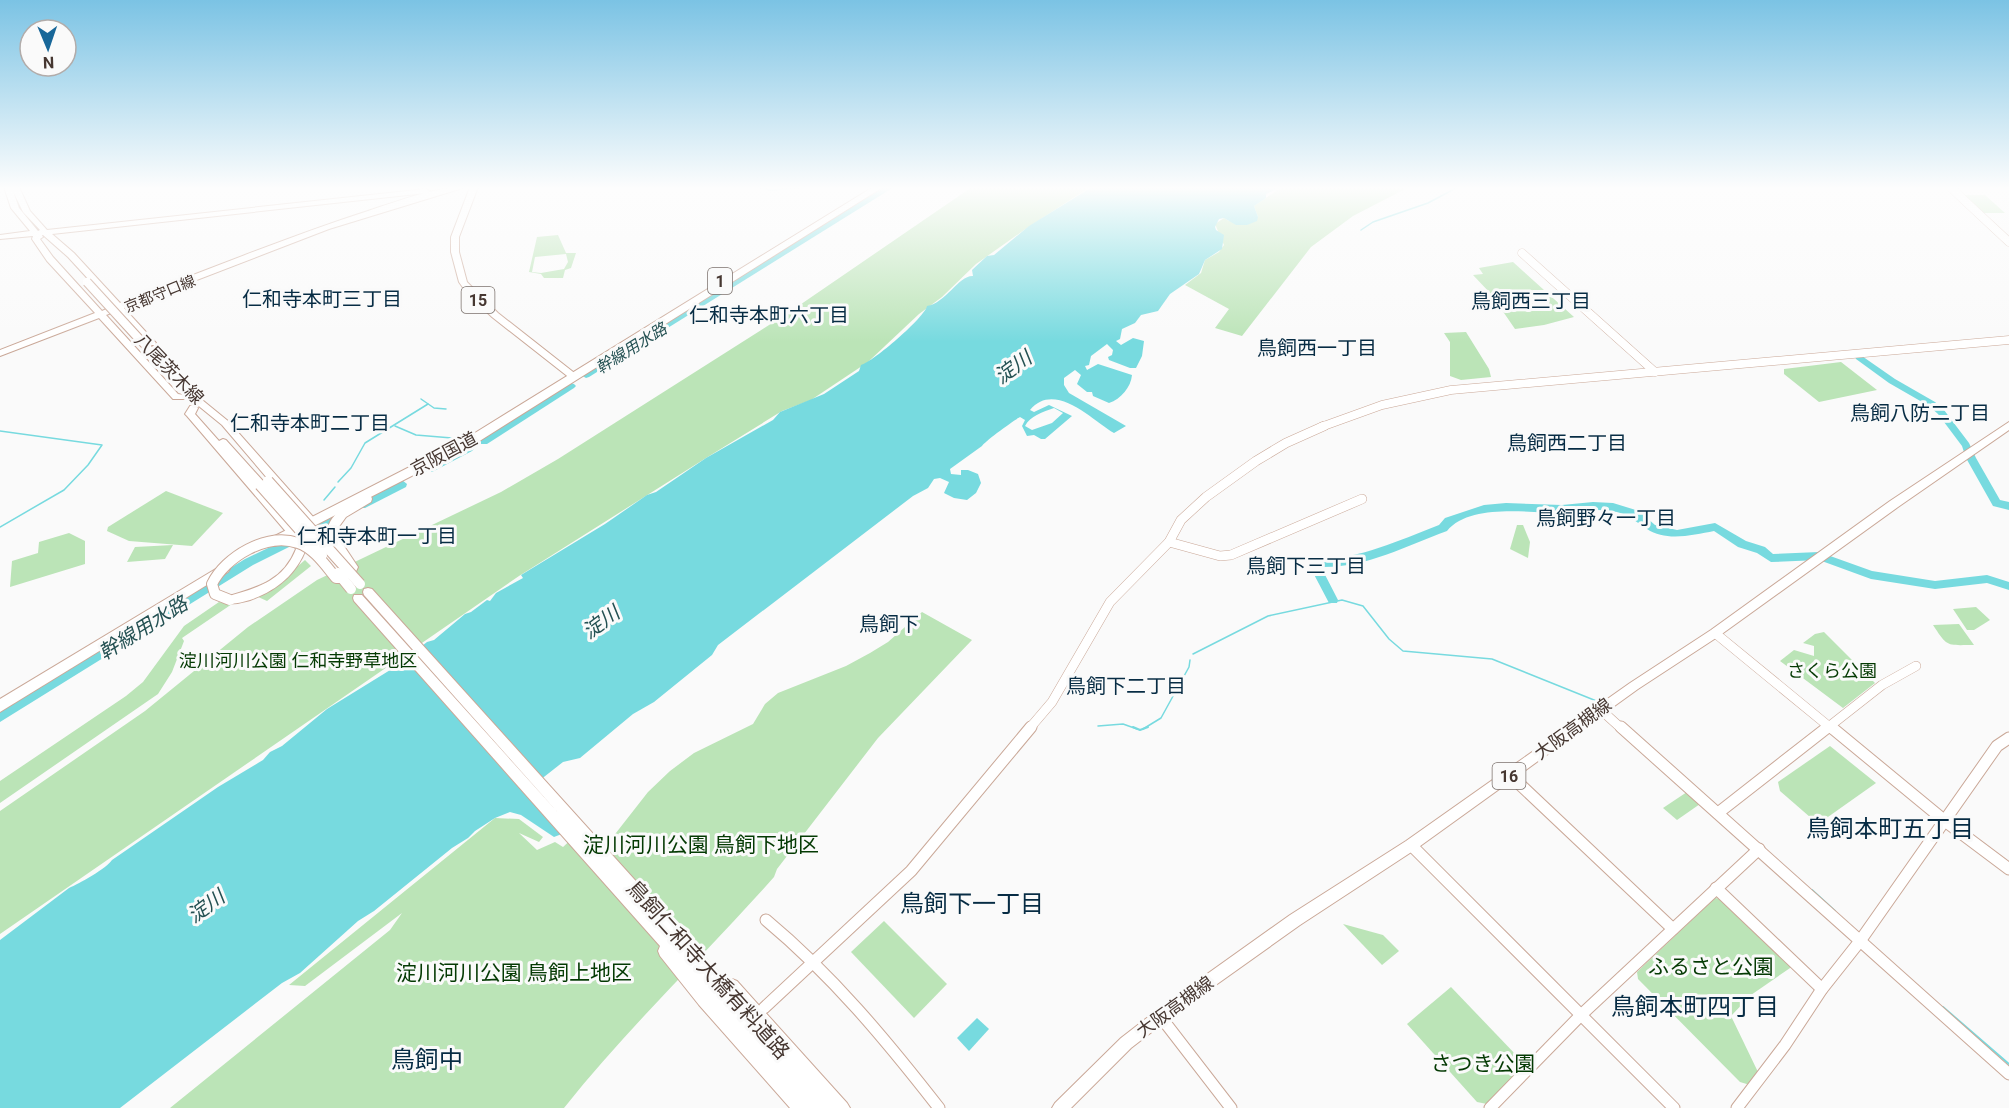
<svg xmlns="http://www.w3.org/2000/svg" width="2009" height="1108" font-family="Roboto,'Noto Sans JP',sans-serif">
<style>
.green{fill:#bbe4b7;fill-rule:evenodd}
.water{fill:#77dadf;fill-rule:evenodd}
.lines{fill:none;stroke-linecap:round;stroke-linejoin:round}
.stream-far1{stroke:#77dadf;stroke-width:1.5}
.stream{stroke:#77dadf;stroke-width:2}
.river{fill:#77dadf;fill-rule:evenodd}
.secondary-far2-casing{stroke:#caa898;stroke-width:9}
.secondary-far1-casing{stroke:#caa898;stroke-width:10}
.secondary-casing{stroke:#caa898;stroke-width:13}
.primary-casing{stroke:#caa898;stroke-width:2}
.highway-casing{stroke:#caa898;stroke-width:2}
.secondary-far2{stroke:#fff;stroke-width:8}
.secondary-far1{stroke:#fff;stroke-width:9}
.secondary{stroke:#fff;stroke-width:11}
.primary{fill:#fff;fill-rule:evenodd}
.highway{fill:#fff;fill-rule:evenodd}
.primary-bridge-far1-casing{stroke:#caa898;stroke-width:10;stroke-linecap:butt}
.primary-bridge-casing{stroke:#caa898;stroke-width:12;stroke-linecap:butt}
.primary-bridge-far1{stroke:#fff;stroke-width:8}
.primary-bridge{stroke:#fff;stroke-width:10}
.labels{text-anchor:middle;stroke-width:6;stroke-linejoin:round;paint-order:stroke}
.far-street-label{font-size:15px;fill:#463731;stroke:#fafafa}
.shield{fill:#fafafa;stroke:#7c726d;stroke-width:1.5}
.shield-label{font-size:16px;font-weight:bold;fill:#463731}
.far-water-label{font-size:16px;font-style:italic;fill:#245153;stroke:#fafafa}
.street-label{font-size:18px;fill:#463731;stroke:#fafafa}
.park-label{font-size:18px;fill:#043a03;stroke:#fafafa}
.neighbourhood-label{font-size:20px;fill:#072c44;stroke:#fafafa}
.water-label{font-size:20px;font-style:italic;fill:#245153;stroke:#fafafa}
.near-park-label{font-size:21px;fill:#043a03;stroke:#fafafa}
.near-street-label{font-size:21px;fill:#463731;stroke:#fafafa}
.near-neighbourhood-label{font-size:24px;fill:#072c44;stroke:#fafafa}
</style>
<rect width="100%" height="100%" fill="#fafafa"/>
<g class="green">
<path d="M972 187H1090L1027 228 976 264 942 297 919 314 868 362 811 400 782 411 706 458 519 576 0 934V811L145 711 248 627 317 580 501 492 558 459 791 311Z"/>
<path d="M1282 187H1409L1353 216 1311 247 1242 336 1215 328 1229 309 1185 285 1201 273 1205 260 1219 252 1224 245 1215 224 1224 218 1229 221 1258 217 1254 206Z"/>
<path d="M1964 195H1985L2005 213H1983Z"/>
<path d="M558 235 566 253H576L571 268 565 270 563 278H544L541 274 529 272 537 237ZM566 254 568 262 564 269 541 273 532 272 535 257Z"/>
<path d="M1513 262 1574 317 1544 325 1515 329 1491 294 1473 275 1483 274 1479 268Z"/>
<path d="M1466 332 1489 369 1491 377 1461 380 1450 376V342L1444 333Z"/>
<path d="M1841 362 1877 390 1819 402 1784 374V369Z"/>
<path d="M166 491 223 513 192 546 129 541 107 531 108 527Z"/>
<path d="M1517 525H1523L1530 542 1528 558 1510 549Z"/>
<path d="M69 533 85 541V564L10 587 12 561 38 553 39 542Z"/>
<path d="M173 545 165 559 127 562 135 547Z"/>
<path d="M305 560 311 566 267 601 256 596 277 584Z"/>
<path d="M219 602 232 604 182 638 184 641 172 672 158 694 0 803V781L126 696 143 682 184 626Z"/>
<path d="M1976 607 1990 620 1974 630H1967L1953 609Z"/>
<path d="M922 612 972 640 878 738 777 869 774 877C705 955 629 1026 564 1108H170L390 930 402 913 305 986 289 985 495 818 519 819 543 837 539 842 519 833 537 850 555 842 563 847 577 834 612 838 648 792 670 771 694 753 753 724 765 704 778 693 846 666 870 653 888 642Z"/>
<path d="M1959 624 1974 645C1947 645 1948 648 1933 625Z"/>
<path d="M1824 632 1875 683 1843 708 1780 661 1794 650 1814 656V646L1803 643 1815 634Z"/>
<path d="M1830 746 1876 783 1818 824 1780 791 1778 782Z"/>
<path d="M1687 792 1700 804 1677 820 1663 808Z"/>
<path d="M1715 898 1722 899 1793 966 1751 995 1731 1016 1758 1072 1750 1085 1740 1082 1638 979 1637 972Z"/>
<path d="M884 921 947 984 914 1018 851 952Z"/>
<path d="M1343 924 1383 935 1399 951 1382 965Z"/>
<path d="M1451 987 1518 1057 1522 1068 1487 1104 1477 1102 1407 1024Z"/>
</g>
<g class="water">
<path d="M1092 187H1281L1266 194V198L1254 206 1258 217 1257 221 1247 225H1236L1224 218 1219 219 1215 227 1216 230 1224 235 1222 249 1205 260 1199 274 1170 294 1158 311 1141 315 1135 323 1122 329 1120 339 1116 341 1121 345 1133 338 1144 341 1142 356 1136 368H1130L1109 360 1108 357 1112 355 1113 350 1107 344 1091 356 1089 365 1085 366 1087 370 1098 364 1132 375C1131 387 1121 399 1109 403L1093 396 1092 392H1087L1077 384 1081 375 1075 370 1064 378V385L1069 393 1126 426 1114 433C1093 421 1055 380 1030 410L1034 412 1049 405 1072 416 1045 439H1041L1034 435 1027 436 1022 426 1025 420 1020 417C1014 420 984 442 982 446L950 469 951 474 961 475V470H968L978 474 981 483 976 493 967 500 954 498 944 493 949 482 940 478 934 479 928 488 913 496 718 645 712 655 654 702 633 714 580 758 563 762 535 784 572 830 554 837 521 815 510 812 495 818 475 831 468 838 452 848 374 911 358 921 300 973 282 983 120 1108H0V940L69 888C79 884 107 868 112 860L218 787 263 760 270 752 282 746 327 709 395 667 427 642 434 640 465 614 471 612 487 600 490 601 496 593 523 578 521 575 605 524 647 495 656 492 706 458 773 420 780 412 824 394 859 371 861 365C873 362 925 317 927 306 946 303 959 275 973 276L972 270 987 256 994 255 1029 226ZM1054 408 1063 413 1052 423 1032 430 1025 426C1030 416 1043 412 1054 408Z"/>
<path d="M977 1018 989 1029 969 1051 957 1038Z"/>
</g>
<g class="lines">
<g class="stream-far1">
<path d="M756 187 771 190 811 187"/>
<path d="M843 187H857"/>
<path d="M1361 230 1373 222 1428 203 1458 187"/>
<path d="M421 399 434 408 446 409"/>
<path d="M395 426 416 435 452 438"/>
<path d="M0 431 102 445 88 465 64 490 0 527"/>
<path d="M338 482 351 468 365 443 428 404"/>
<path d="M324 500 335 487"/>
<path d="M1193 654 1268 616 1342 600 1363 606 1389 639 1403 651 1492 659 1599 702"/>
<path d="M1098 726 1123 724 1137 729"/>
<path d="M1143 729 1161 718 1189 667 1190 660"/>
</g>
<g class="stream">
<path d="M1133 727 1140 730 1148 727"/>
<path d="M1812 890 1835 911"/>
<path d="M1943 1007 2009 1064"/>
</g>
<g class="river">
<path d="M884 187H894L589 377 586 378 581 375Z"/>
<path d="M1859 354 1895 379 1935 402 1944 410 1969 443 1976 458 2000 500 2009 502V510L1993 506 1966 458 1962 446 1938 414 1929 406 1889 383 1856 359 1855 357Z"/>
<path d="M571 383 574 384 576 386 574 388 487 444H481L479 442 481 440Z"/>
<path d="M469 446 474 449 472 451 432 472H426L424 470 426 468Z"/>
<path d="M402 480 407 484 406 487 365 508H357L356 505 357 502Z"/>
<path d="M1593 502 1613 503 1639 511 1655 525 1677 530 1715 523 1746 541 1765 547 1773 554 1819 552 1872 571 1935 581 1987 575 2009 582V590L1987 583 1935 589 1871 579 1819 560 1771 562 1757 553 1738 547 1714 531C1693 535 1666 542 1647 529 1634 521 1628 513 1611 511 1594 508 1578 512 1561 513 1528 513 1470 503 1447 531 1406 546 1366 568 1321 567L1338 600 1337 603H1329L1308 563 1309 560 1313 559C1359 560 1397 541 1439 525L1445 518 1484 505 1506 503 1562 505Z"/>
<path d="M342 511 347 515 346 518 309 537H301L300 534 301 531Z"/>
<path d="M289 538 293 539 294 542 293 545 253 565 0 722V711L245 559Z"/>
</g>
<g class="secondary-far2-casing">
<g id="secondary-far2">
<path d="M1950 187 2009 242"/>
<path d="M1522 253 1655 372"/>
<path d="M1321 427 1382 405 1451 390 2009 340"/>
</g>
</g>
<g class="secondary-far1-casing">
<g id="secondary-far1">
<path d="M1169 542 1220 556 1231 555 1362 499"/>
<path d="M1715 633 1832 729"/>
<path d="M1601 710 1622 729"/>
<path d="M1029 729 1052 702 1110 602 1169 542 1181 520 1206 497 1256 461 1286 443 1324 426"/>
<path d="M1826 729 1882 685 1916 666"/>
</g>
</g>
<g class="secondary-casing">
<g id="secondary">
<path d="M1621 727 2009 1074"/>
<path d="M1831 727 1945 821 2009 869"/>
<path d="M1510 775 1673 929"/>
<path d="M1718 813 1828 727"/>
<path d="M1411 845 1674 1108"/>
<path d="M1716 888 1822 989"/>
<path d="M766 920C832 975 886 1040 939 1108"/>
<path d="M764 1008 911 871 1031 727"/>
<path d="M1160 1016 1231 1108"/>
<path d="M1490 1108 1581 1015 1759 849"/>
<path d="M1737 1108 1785 1045 1822 989 1860 941 1997 746 2009 738"/>
</g>
</g>
<g class="primary-casing">
<g id="primary">
<path d="M4 187H19L30 211 47 230 426 189 430 191 426 193 52 234 74 253 120 303C203 272 284 238 368 211 398 201 435 187 466 187L329 229 124 308 156 343 155 345H150L201 399 228 421 315 519 316 522 311 526 307 525 222 425 195 403 138 343V339H143L117 311 106 315 178 394 184 395 186 397 184 399H173L99 318 0 356V350L95 313 47 261 32 239 33 236 0 239V235L30 231 11 208ZM13 191 23 212 40 230 38 231 19 208ZM42 235H43L68 257 113 306 102 311 53 257 40 239 43 237Z"/>
<path d="M470 187H478L459 237V252L467 282 498 313 577 375 579 377 577 379H571L492 317 466 292 459 282 451 252V237Z"/>
<path d="M193 405 198 408 195 414 219 441 223 439 226 440 264 482 265 485 260 489 296 529 306 549C296 575 276 591 250 600 242 602 234 605 226 603L225 600 226 597C256 588 283 582 296 549L288 534 187 416 185 414 190 406Z"/>
<path d="M2009 422V430L1898 507 1719 636 1638 689 1416 849 1300 925 1175 1014 1131 1048 1071 1108H1052L1055 1103 1121 1038 1165 1004 1290 915 1406 841 1630 683 1711 630 1890 501Z"/>
<path d="M367 495 371 496 372 499 371 502 346 517 338 528 342 543 358 567 354 576H346L345 573 347 567C340 558 330 546 328 534 325 515 352 501 367 495Z"/>
<path d="M368 588 372 589 727 982 732 979 737 981 847 1103 850 1108H790L699 1005 660 956 658 951 660 946 354 601 353 598 354 595H362L561 816 364 595 363 592 364 589Z"/>
</g>
</g>
<g class="highway-casing">
<g id="highway">
<path d="M873 187H883L478 442 275 546H267L265 543 267 540 470 436Z"/>
<path d="M224 564 228 566 230 569 228 572 0 712V699Z"/>
</g>
</g>
<use href="#secondary-far2" class="secondary-far2"/>
<use href="#secondary-far1" class="secondary-far1"/>
<use href="#secondary" class="secondary"/>
<use href="#primary" class="primary"/>
<use href="#highway" class="highway"/>
<g class="primary-bridge-far1-casing">
<path id="primary-bridge-far1" d="M87 282 141 341"/>
</g>
<g class="primary-bridge-casing">
<g id="primary-bridge">
<path d="M268 481 360 584"/>
<path d="M260 485 322 555"/>
<path d="M338 573 351 589"/>
<path d="M230 600 215 594 212 584C225 557 267 532 298 543 314 548 326 566 336 578H343"/>
</g>
</g>
<use href="#primary-bridge-far1" class="primary-bridge-far1"/>
<use href="#primary-bridge" class="primary-bridge"/>
</g>
<linearGradient id="sky" x2="0" y2="1"><stop stop-color="#7bc3e4"/><stop offset="0.55" stop-color="#fdfdfd"/><stop offset="1" stop-color="#fdfdfd" stop-opacity="0"/></linearGradient>
<rect width="2009" height="342" fill="url(#sky)"/>
<g class="labels">
<g class="far-street-label">
<text transform="translate(160 294) rotate(-22)" y="5">京都守口線</text>
</g>
<g class="shield">
<rect x="708" y="268" width="24" height="26" rx="4.5"/>
<rect x="461.5" y="287" width="33" height="26" rx="4.5"/>
<rect x="1492.5" y="763" width="33" height="26" rx="4.5"/>
</g>
<g class="shield-label">
<text x="720" y="287">1</text>
<text x="478" y="306">15</text>
<text x="1509" y="782">16</text>
</g>
<g class="far-water-label">
<text transform="translate(631 348) rotate(-32)" y="6">幹線用水路</text>
</g>
<g class="street-label">
<text transform="translate(169 369) rotate(46)" y="6">八尾茨木線</text>
<text transform="translate(444 454) rotate(-28)" y="6">京阪国道</text>
<text transform="translate(1573 729) rotate(-36)" y="6">大阪高槻線</text>
<text transform="translate(1175 1007) rotate(-36)" y="6">大阪高槻線</text>
</g>
<g class="park-label">
<text x="298" y="667">淀川河川公園 仁和寺野草地区</text>
<text x="1832" y="677">さくら公園</text>
</g>
<g class="neighbourhood-label">
<text x="322" y="306">仁和寺本町三丁目</text>
<text x="1531" y="308">鳥飼西三丁目</text>
<text x="769" y="322">仁和寺本町六丁目</text>
<text x="1317" y="355">鳥飼西一丁目</text>
<text x="1920" y="420">鳥飼八防二丁目</text>
<text x="310" y="430">仁和寺本町二丁目</text>
<text x="1567" y="450">鳥飼西二丁目</text>
<text x="1606" y="525">鳥飼野々一丁目</text>
<text x="377" y="543">仁和寺本町一丁目</text>
<text x="1306" y="573">鳥飼下三丁目</text>
<text x="889" y="631">鳥飼下</text>
<text x="1126" y="693">鳥飼下二丁目</text>
</g>
<g class="water-label">
<text transform="translate(1013 367) rotate(-36)" y="7">淀川</text>
<text transform="translate(601 622) rotate(-36)" y="7">淀川</text>
<text transform="translate(143 628) rotate(-32)" y="7">幹線用水路</text>
<text transform="translate(206 906) rotate(-36)" y="7">淀川</text>
</g>
<g class="near-park-label">
<text x="701" y="852">淀川河川公園 鳥飼下地区</text>
<text x="1711" y="974">ふるさと公園</text>
<text x="514" y="980">淀川河川公園 鳥飼上地区</text>
<text x="1483" y="1071">さつき公園</text>
</g>
<g class="near-street-label">
<text transform="translate(708 970) rotate(48)" y="7">鳥飼仁和寺大橋有料道路</text>
</g>
<g class="near-neighbourhood-label">
<text x="1890" y="837">鳥飼本町五丁目</text>
<text x="972" y="912">鳥飼下一丁目</text>
<text x="1695" y="1015">鳥飼本町四丁目</text>
<text x="427" y="1068">鳥飼中</text>
</g>
</g>
<g transform="translate(48 48) rotate(178)"><circle r="28" fill="#fafafa" stroke="#b2acaa" stroke-width="1.5"/>
<path d="M0-4.5L10 22L0 15L-10 22Z" fill="#186799"/>
<text y="-9" font-size="16" font-weight="bold" text-anchor="middle" fill="#463731">N</text>
</g>
</svg>
